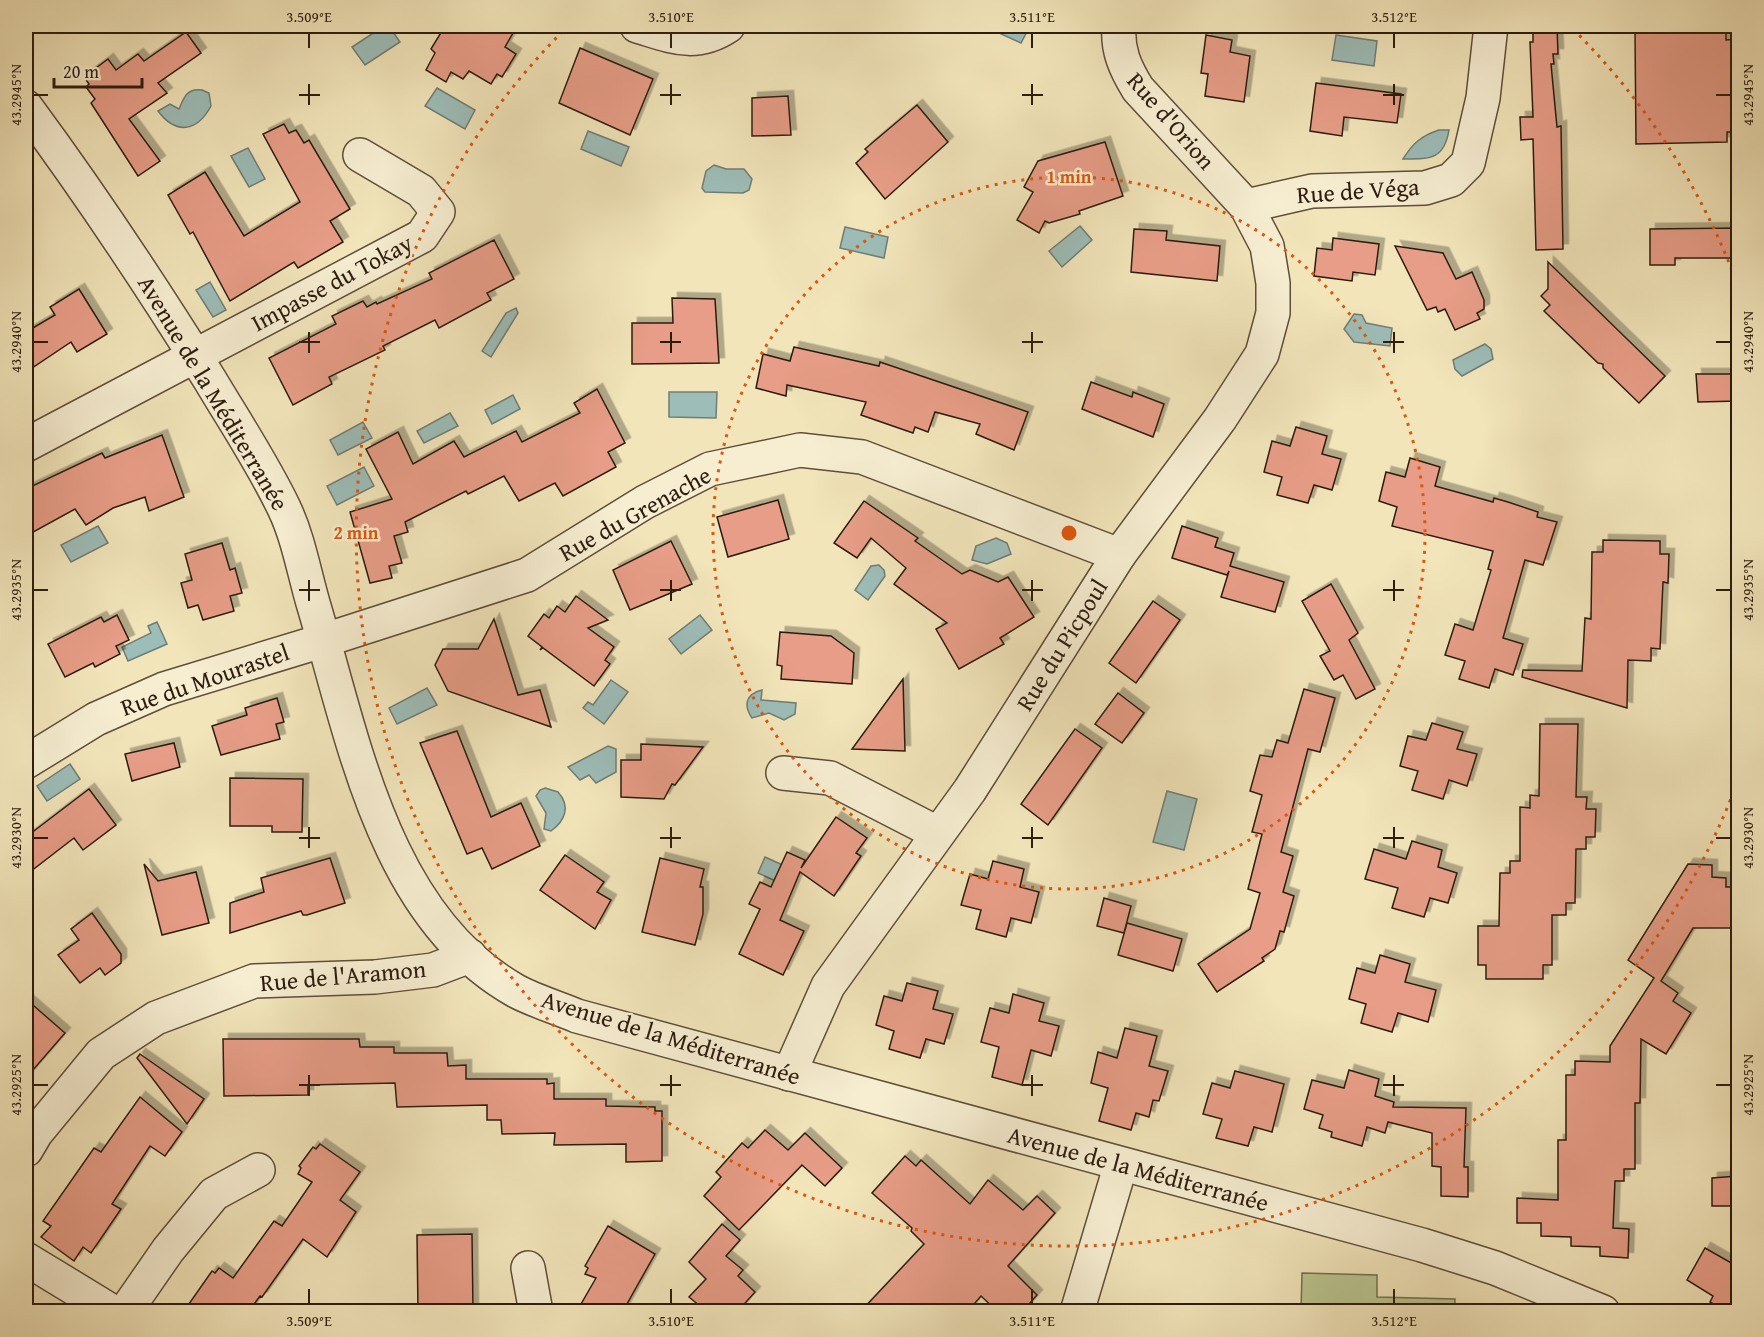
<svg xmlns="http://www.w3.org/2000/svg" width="1764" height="1337" font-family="'Gentium Book Plus',serif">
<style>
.green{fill:#bac590;stroke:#737050;stroke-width:1.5}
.water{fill:#9dbdb8;stroke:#707d74;stroke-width:1.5}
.building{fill:#e79d87;stroke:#2c1c0f;stroke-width:1.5;filter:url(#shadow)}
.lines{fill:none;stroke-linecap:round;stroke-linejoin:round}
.minor-casing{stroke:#5e4e3a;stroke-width:36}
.minor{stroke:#f7eed2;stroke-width:33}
.ticks{fill:none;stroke:#2c1c0f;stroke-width:2}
.ring{fill:none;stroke:#df560c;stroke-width:3;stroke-dasharray:3 6}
.labels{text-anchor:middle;stroke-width:5;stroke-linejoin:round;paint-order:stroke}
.street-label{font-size:24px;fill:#2c1c0f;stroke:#f7eed2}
.centre{fill:#df560c;stroke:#f7eed2;stroke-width:3}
.ring-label{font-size:18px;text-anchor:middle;font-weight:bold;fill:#df560c;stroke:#f7eed2;stroke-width:5;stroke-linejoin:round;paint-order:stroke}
.neatline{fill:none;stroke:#2c1c0f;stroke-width:2}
.ticks-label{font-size:15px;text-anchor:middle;fill:#2c1c0f}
</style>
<defs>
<filter id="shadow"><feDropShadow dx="5.5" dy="-5.5" stdDeviation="0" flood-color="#0004"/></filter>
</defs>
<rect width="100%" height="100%" fill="#f2e5ba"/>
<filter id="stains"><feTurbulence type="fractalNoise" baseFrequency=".00333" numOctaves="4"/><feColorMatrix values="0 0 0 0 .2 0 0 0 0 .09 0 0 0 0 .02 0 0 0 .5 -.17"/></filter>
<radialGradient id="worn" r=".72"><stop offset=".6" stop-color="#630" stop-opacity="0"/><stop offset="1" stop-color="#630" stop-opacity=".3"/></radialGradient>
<path class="green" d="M1302 1273 1377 1275V1297L1455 1299V1311H1301Z"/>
<g class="water">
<path d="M384 26H389L400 42 365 65 352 47Z"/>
<path d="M1005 26H1030L1021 43 1001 34Z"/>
<path d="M1336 35 1377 41 1374 66 1332 60Z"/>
<path d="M437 88 475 110 465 129 425 106Z"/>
<path d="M202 90 209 93 211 106C197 132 176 135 158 111L170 104 179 109C184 97 187 88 202 90Z"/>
<path d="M1439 130H1449C1444 160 1430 159 1403 159 1413 143 1421 136 1439 130Z"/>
<path d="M588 131 629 147 621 166 581 149Z"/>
<path d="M248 148 265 179 249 187 231 156Z"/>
<path d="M714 165 726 169H744L752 179 749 190 743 193 705 192 702 188 706 171Z"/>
<path d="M1080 226 1092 240 1062 267 1049 251Z"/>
<path d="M845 227 888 237 884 258 840 248Z"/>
<path d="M210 282 226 310 213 317 196 290Z"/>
<path d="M516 308 518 313 491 357 482 351 506 313Z"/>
<path d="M1354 314 1362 315 1366 323 1392 328 1390 346 1354 342 1344 329Z"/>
<path d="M1485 344 1491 349 1493 359 1462 376 1455 369 1453 360Z"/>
<path d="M669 392H717L716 418 669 417Z"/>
<path d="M513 395 520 409 492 424 485 410Z"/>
<path d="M450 413 458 426 424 443 417 431Z"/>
<path d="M363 422 372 438 338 455 330 440Z"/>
<path d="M364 467 374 486 337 505 327 486Z"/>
<path d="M98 526 108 543 71 562 61 545Z"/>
<path d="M996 538 1007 543 1011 554 987 564 972 560 976 546Z"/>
<path d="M879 565 884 570 885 576 868 600 855 590 871 566Z"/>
<path d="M700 615 712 630 681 654 669 639Z"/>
<path d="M157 622 167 644 128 661 122 647 151 633 148 626Z"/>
<path d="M611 680 628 692 604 724 583 708 588 702 593 705Z"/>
<path d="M427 688 437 705 397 724 389 708Z"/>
<path d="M762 690 761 700 796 703 795 714 784 720 769 713 752 718C743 705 746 694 762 690Z"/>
<path d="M608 746 616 749V772L596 783 589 775 580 780 568 767Z"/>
<path d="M70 764 80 779 47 801 37 786Z"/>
<path d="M545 788 558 792C571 806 565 821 551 831L544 829 546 813 536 796 540 790Z"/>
<path d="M1167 791 1197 799 1184 850 1153 842Z"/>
<path d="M765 857 798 872 791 888 758 873Z"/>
</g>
<g class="building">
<path d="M445 26H517L505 47 516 54 502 77 497 74 491 84 469 71 463 79 451 72 446 82 426 70 435 53 431 49Z"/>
<path d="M1533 26H1557L1558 54H1553L1554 64H1551L1557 127 1561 126 1563 249 1536 250 1533 139 1521 140 1520 117H1533L1530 42H1533Z"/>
<path d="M1726 31V40L1738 39V132H1727V142L1636 144 1635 32Z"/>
<path d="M186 32 201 53 158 83 167 93 129 119 160 161 138 176 91 103 95 99 86 87 89 84 84 77 108 59 116 70 138 54 144 61Z"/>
<path d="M1206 35 1232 40 1230 52 1250 56 1244 102 1205 96 1208 74 1201 73Z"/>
<path d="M580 48 653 79 630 135 559 103Z"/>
<path d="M1316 83 1401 94 1397 123 1344 117 1342 136 1310 131Z"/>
<path d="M788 96 791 135 752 136V98Z"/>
<path d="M917 105 948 142 885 199 856 163 868 152 865 149Z"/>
<path d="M284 124 289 133 296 130 304 143 309 140 350 209 330 221 343 242 298 268 294 262 230 301 193 232 190 234 168 195 205 172 244 236 300 202 263 134Z"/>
<path d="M1105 142 1123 196 1079 211 1080 214 1049 223 1045 221 1039 233 1017 220 1033 192 1024 187 1038 161Z"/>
<path d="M1738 228V258H1675V265H1650V229Z"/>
<path d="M1134 229 1167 231 1166 240 1220 246 1217 281 1131 272Z"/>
<path d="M1333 238 1379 244 1375 275 1353 272 1352 281 1314 276 1317 248 1332 250Z"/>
<path d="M494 240 514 279 487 293 491 300 439 328 435 320 383 346 385 350 329 377 332 384 293 405 269 358 336 324 332 316 363 301 367 307 376 302 377 304 432 279 429 273Z"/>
<path d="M1395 246 1443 253 1456 279 1472 272 1484 300V309L1477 313 1480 319 1455 330 1445 309 1438 312 1436 307 1427 310Z"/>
<path d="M1548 262 1665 376 1639 403 1603 368V364L1598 363 1544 311 1550 305 1541 296 1548 289Z"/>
<path d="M79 289 107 334 77 352 71 342 26 372V332L55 315 50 307Z"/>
<path d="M672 298 715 299 719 363 632 364V323H673Z"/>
<path d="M794 347 879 366 880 362 1028 412 1014 450 976 434 980 424 935 412 928 432 915 427 913 433 861 415 866 402 787 385 786 396 756 388 763 354 790 361Z"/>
<path d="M1696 374H1738V401L1698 402Z"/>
<path d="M1091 382 1132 397 1133 392 1164 404 1153 437 1082 409Z"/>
<path d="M597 389 625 443 608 452 616 467 563 496 555 483 519 501 504 476 468 494 466 491 405 522 408 532 394 536 402 563 389 566 392 578 370 583 350 512 392 499 366 449 398 432 413 464 454 441 464 457 516 431 522 442 580 413 574 403Z"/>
<path d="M1296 427 1327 436 1322 454 1341 459 1332 490 1314 485 1308 503 1277 495 1282 477 1264 472 1272 441 1290 446Z"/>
<path d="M162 435 184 497 149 511 145 497 113 508 86 525 75 509 26 536V489L102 453 105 458Z"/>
<path d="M1410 458 1440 467 1435 486 1493 502 1494 498 1508 502 1538 512 1537 517 1557 522 1543 565 1525 560 1503 638 1523 644 1513 675 1495 669 1489 688 1459 679 1465 661 1445 655 1455 624 1473 630 1491 570 1488 569 1493 551 1392 526 1397 507 1379 501 1386 472 1405 477Z"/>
<path d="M778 500 789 539 728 557 717 517Z"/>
<path d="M864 501 918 538 915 541 962 574 970 570 998 582 1008 577 1034 617 1000 638 1004 644 959 669 936 629 947 623 894 584 906 568 871 538 857 558 834 543Z"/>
<path d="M1182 526 1218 538 1215 547 1234 553 1230 566 1284 582 1275 612 1221 597 1229 571 1227 575 1172 558Z"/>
<path d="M1603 540 1660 541V554H1669L1668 583 1663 582 1660 649 1651 648V661L1628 660 1627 708 1522 677 1523 670 1582 671 1585 618 1591 619 1592 552H1603Z"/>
<path d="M671 541 692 584 630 610 613 570Z"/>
<path d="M222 543 230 570 235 568 242 593 230 596 234 611 203 620 198 605 188 608 181 583 192 580 185 554Z"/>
<path d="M1331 584 1358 633 1349 640 1375 689 1356 699 1343 675 1334 680 1320 656 1330 651 1302 601Z"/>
<path d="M576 596 608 620 588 628 614 647 605 660 610 664 594 686 543 648 540 650 542 647 528 636 544 614 549 618 557 606 565 612Z"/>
<path d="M1153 601 1180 620 1136 683 1109 663Z"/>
<path d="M117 615 129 640 116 646 120 654 95 667 93 663 65 677 48 644 101 617 104 622Z"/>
<path d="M494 619 518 695 540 690 551 727 448 691 435 665 443 649H478Z"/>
<path d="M780 632 831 636 854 653 852 684 781 679 782 666 777 665Z"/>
<path d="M903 679 905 751 852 749Z"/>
<path d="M1304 689 1335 698 1320 752 1308 749 1281 852 1293 856 1283 892 1294 896 1284 932 1280 931 1275 949 1262 958 1264 961 1217 992 1198 964 1250 929 1260 893 1248 889 1262 834 1252 832 1262 795 1250 791 1260 755 1272 757 1277 740 1288 743Z"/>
<path d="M1118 693 1144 713 1122 743 1095 724Z"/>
<path d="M277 698 284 722 276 724 280 739 221 755 212 726 247 715 245 708Z"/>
<path d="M1432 723 1463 732 1457 749 1477 754 1467 786 1449 780 1443 799 1412 790 1418 771 1400 766 1408 736 1426 740Z"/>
<path d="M1540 724H1578L1576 797H1587L1586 809H1596L1595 837H1586V849H1576L1575 903H1566V915H1552V965H1543V979H1486V965H1478V926H1499L1500 873H1510V861H1520V807L1530 808V795L1539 796Z"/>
<path d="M1075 729 1102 748 1048 825 1021 804Z"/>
<path d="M457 731 491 817 521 803 540 846 492 869 482 848 467 854 420 743Z"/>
<path d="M174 743 180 767 132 781 125 754Z"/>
<path d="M641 744 703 747 675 785 672 784 664 799 621 797V760H641Z"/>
<path d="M230 778 303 779 302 832H272V826H230Z"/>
<path d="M89 789 116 825 83 850 74 838 26 875V837Z"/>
<path d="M836 817 867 838 856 853 861 856 834 896 800 872 780 920 804 931 783 975 739 954 760 909 749 904 760 882 771 887 787 852 805 860 801 868Z"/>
<path d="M1412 841 1442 850 1438 867 1457 873 1448 903 1430 898 1424 917 1392 908 1398 888 1365 879 1374 849 1406 859Z"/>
<path d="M565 855 604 882 597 892 611 900 595 929 540 890Z"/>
<path d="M330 858 345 903 307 915H303L301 911 230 933V903L264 892 261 878Z"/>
<path d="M660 858 704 869 700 887H703V914L695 945 642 932Z"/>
<path d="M993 861 1024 869 1020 887 1039 892 1031 923 1011 918 1006 937 976 929 981 910 961 905 970 874 988 879Z"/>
<path d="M144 864 158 881 196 872 209 923 162 935Z"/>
<path d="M1688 864 1712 865V877L1726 878V887H1738V928H1693L1661 981 1678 993 1673 1001 1691 1013 1666 1054 1641 1039 1640 1103H1635V1169H1624V1181H1615L1613 1228 1629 1229 1628 1258 1600 1256V1247L1571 1246V1237L1541 1236V1223H1517V1198L1558 1200V1140H1566V1075H1575V1061L1610 1062V1046L1654 978 1628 960Z"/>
<path d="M1104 898 1131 906 1124 933 1097 926Z"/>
<path d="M92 913 121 954V963L105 975 100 968 80 983 58 955 79 940 71 929Z"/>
<path d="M1127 923 1182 939 1173 971 1118 955Z"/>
<path d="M1380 955 1410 964 1405 982 1436 990 1428 1022 1398 1013 1392 1032 1361 1023 1366 1004 1349 999 1357 968 1375 973Z"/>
<path d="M907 983 938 991 933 1009 953 1014 944 1044 926 1039 920 1058 889 1049 894 1031 876 1025 884 996 902 1001Z"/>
<path d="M1013 994 1044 1003 1039 1021 1059 1026 1051 1056 1031 1050 1022 1085 992 1077 999 1047 981 1042 990 1008 1009 1013Z"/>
<path d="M26 999 65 1033 26 1078Z"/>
<path d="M1125 1028 1157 1036 1149 1066 1168 1071 1159 1101 1153 1100 1149 1117 1136 1113 1131 1130 1099 1121 1108 1088 1091 1083 1098 1052 1117 1058Z"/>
<path d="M223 1039H359L360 1047H394V1053H447L448 1066 466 1065V1079H547V1084L554 1083V1099H606V1106L655 1107V1111H662V1161L626 1162V1144L554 1145 555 1133 502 1134 501 1120H487V1105L397 1107 395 1083 308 1085V1095L224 1096Z"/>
<path d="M140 1054 204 1099 187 1124 137 1058Z"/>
<path d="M1349 1070 1379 1079 1375 1096 1394 1102 1393 1107 1466 1108 1464 1167H1468V1197L1441 1196V1167L1432 1166V1133L1388 1122 1385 1133 1367 1127 1362 1146 1331 1137 1332 1132 1319 1128 1323 1115 1304 1109 1312 1080 1344 1088Z"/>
<path d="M1235 1071 1284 1084 1272 1132 1254 1127 1248 1146 1216 1138 1222 1119 1203 1114 1212 1083 1230 1088Z"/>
<path d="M140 1097 182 1132 165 1156 150 1146 112 1204 121 1209 91 1253 83 1247 74 1261 41 1237 51 1226 43 1221 94 1148 101 1152Z"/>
<path d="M765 1130 788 1150 805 1133 842 1168 825 1186 802 1165 739 1230 704 1196 721 1177 716 1172 742 1143 748 1148Z"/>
<path d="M320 1144 360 1172 340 1200 356 1212 327 1257 303 1239 262 1297 260 1296 249 1311H184L212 1271 215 1273 219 1268 233 1278 274 1221 282 1226 312 1182 298 1174 301 1168 299 1166 313 1147 316 1149Z"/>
<path d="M905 1156 916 1166 921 1160 970 1204 988 1180 1023 1210 1037 1196 1055 1213 1008 1266 1037 1295 1023 1311H997L981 1296 968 1311H861L924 1244 911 1231 912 1228 872 1193Z"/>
<path d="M1738 1176V1206H1712V1178Z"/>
<path d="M722 1224 740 1240 726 1256 743 1270 738 1276 755 1292 738 1311H706L689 1297 706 1279 689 1262Z"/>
<path d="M608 1226 655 1254 623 1311H577L596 1278 585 1274 588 1268 585 1266Z"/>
<path d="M472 1234 473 1311H418L417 1235Z"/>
<path d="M1705 1248 1733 1264 1738 1255V1311H1725L1710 1302 1713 1296 1687 1280Z"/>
</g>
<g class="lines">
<g class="minor-casing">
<g id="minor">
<path d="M637 26C671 36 695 48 728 26"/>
<path d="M26 107C91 195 152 287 210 380 235 422 263 464 284 508 298 537 304 572 313 603 353 737 383 916 516 991 535 1001 558 1008 577 1016L1422 1245 1495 1268 1603 1312"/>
<path d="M1246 206 1312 191 1425 188 1451 180 1468 163 1483 98 1491 26"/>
<path d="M26 445 422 236 438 212 421 191 360 155"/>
<path d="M26 762 96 719 164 689 325 640 527 575 645 502 710 469 800 450 862 457 1119 555"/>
<path d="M783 773 830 778 937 833"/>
<path d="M789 1074 828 986 970 790 1119 555 1220 419 1262 354 1273 313V283L1267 246 1246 206 1138 89C1125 68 1117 50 1119 26"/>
<path d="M26 1150 36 1133 101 1054 156 1018 254 981 375 977 433 970 470 956"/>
<path d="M26 1259 113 1312"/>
<path d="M528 1268 536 1312"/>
<path d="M125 1312 168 1250 214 1194 258 1170"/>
<path d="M1077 1312 1121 1164"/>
</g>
</g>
<use href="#minor" class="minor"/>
</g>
<path class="ticks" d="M309 33V48M671 33V48M1032 33V48M1394 33V48M309 84V105M671 84V105M1032 84V105M1394 84V105M33 95H48M299 95H320M660 95H681M1022 95H1043M1383 95H1404M1716 95H1731M309 332V353M671 332V353M1032 332V353M1394 332V353M33 342H48M299 342H320M660 342H681M1022 342H1043M1383 342H1404M1716 342H1731M309 580V601M671 580V601M1032 580V601M1394 580V601M33 590H48M299 590H320M660 590H681M1022 590H1043M1383 590H1404M1716 590H1731M309 827V848M671 827V848M1032 827V848M1394 827V848M33 838H48M299 838H320M660 838H681M1022 838H1043M1383 838H1404M1716 838H1731M309 1075V1096M671 1075V1096M1032 1075V1096M1394 1075V1096M33 1085H48M299 1085H320M660 1085H681M1022 1085H1043M1383 1085H1404M1716 1085H1731M309 1289V1304M671 1289V1304M1032 1289V1304M1394 1289V1304"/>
<g class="ring">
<circle cx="1069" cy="533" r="356"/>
<path d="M1737 783A713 713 0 1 1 565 29M1573 29A713 713 0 0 1 1737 283"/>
</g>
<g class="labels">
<g class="street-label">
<text transform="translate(1171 121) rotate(49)" y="8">Rue d'Orion</text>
<text transform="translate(1358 191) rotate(-4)" y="8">Rue de Véga</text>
<text transform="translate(332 283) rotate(-28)" y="8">Impasse du Tokay</text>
<text transform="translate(213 393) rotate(59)" y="8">Avenue de la Méditerranée</text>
<text transform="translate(635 514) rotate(-29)" y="8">Rue du Grenache</text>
<text transform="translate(1062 645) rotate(-58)" y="8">Rue du Picpoul</text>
<text transform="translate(205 680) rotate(-19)" y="8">Rue du Mourastel</text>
<text transform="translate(343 976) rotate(-5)" y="8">Rue de l'Aramon</text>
<text transform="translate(671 1038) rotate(17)" y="8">Avenue de la Méditerranée</text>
<text transform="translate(1138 1169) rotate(15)" y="8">Avenue de la Méditerranée</text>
</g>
</g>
<circle cx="1069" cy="533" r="9" class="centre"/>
<g class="ring-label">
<text x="1069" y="183">1 min</text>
<text x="356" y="539">2 min</text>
</g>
<rect width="1764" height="1337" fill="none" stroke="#f2e5ba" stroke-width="66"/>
<path d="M54 78v9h88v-9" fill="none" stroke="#2c1c0f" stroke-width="3"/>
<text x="63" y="78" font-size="18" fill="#2c1c0f" stroke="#f7eed2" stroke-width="4.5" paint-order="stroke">20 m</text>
<rect x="33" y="33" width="1698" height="1271" class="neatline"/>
<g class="ticks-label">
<text x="309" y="22">3.509°E</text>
<text x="671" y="22">3.510°E</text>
<text x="1032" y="22">3.511°E</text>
<text x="1394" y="22">3.512°E</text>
<text transform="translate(16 95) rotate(-90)" y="5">43.2945°N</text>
<text transform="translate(1748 95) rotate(-90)" y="5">43.2945°N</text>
<text transform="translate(16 342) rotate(-90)" y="5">43.2940°N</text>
<text transform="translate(1748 342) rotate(-90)" y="5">43.2940°N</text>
<text transform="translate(16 590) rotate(-90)" y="5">43.2935°N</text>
<text transform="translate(1748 590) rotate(-90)" y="5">43.2935°N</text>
<text transform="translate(16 838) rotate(-90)" y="5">43.2930°N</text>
<text transform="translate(1748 838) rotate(-90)" y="5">43.2930°N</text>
<text transform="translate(16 1085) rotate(-90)" y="5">43.2925°N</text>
<text transform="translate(1748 1085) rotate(-90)" y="5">43.2925°N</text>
<text x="309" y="1326">3.509°E</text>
<text x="671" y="1326">3.510°E</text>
<text x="1032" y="1326">3.511°E</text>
<text x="1394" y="1326">3.512°E</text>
</g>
<rect width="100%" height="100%" filter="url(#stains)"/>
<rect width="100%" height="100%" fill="url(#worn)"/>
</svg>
